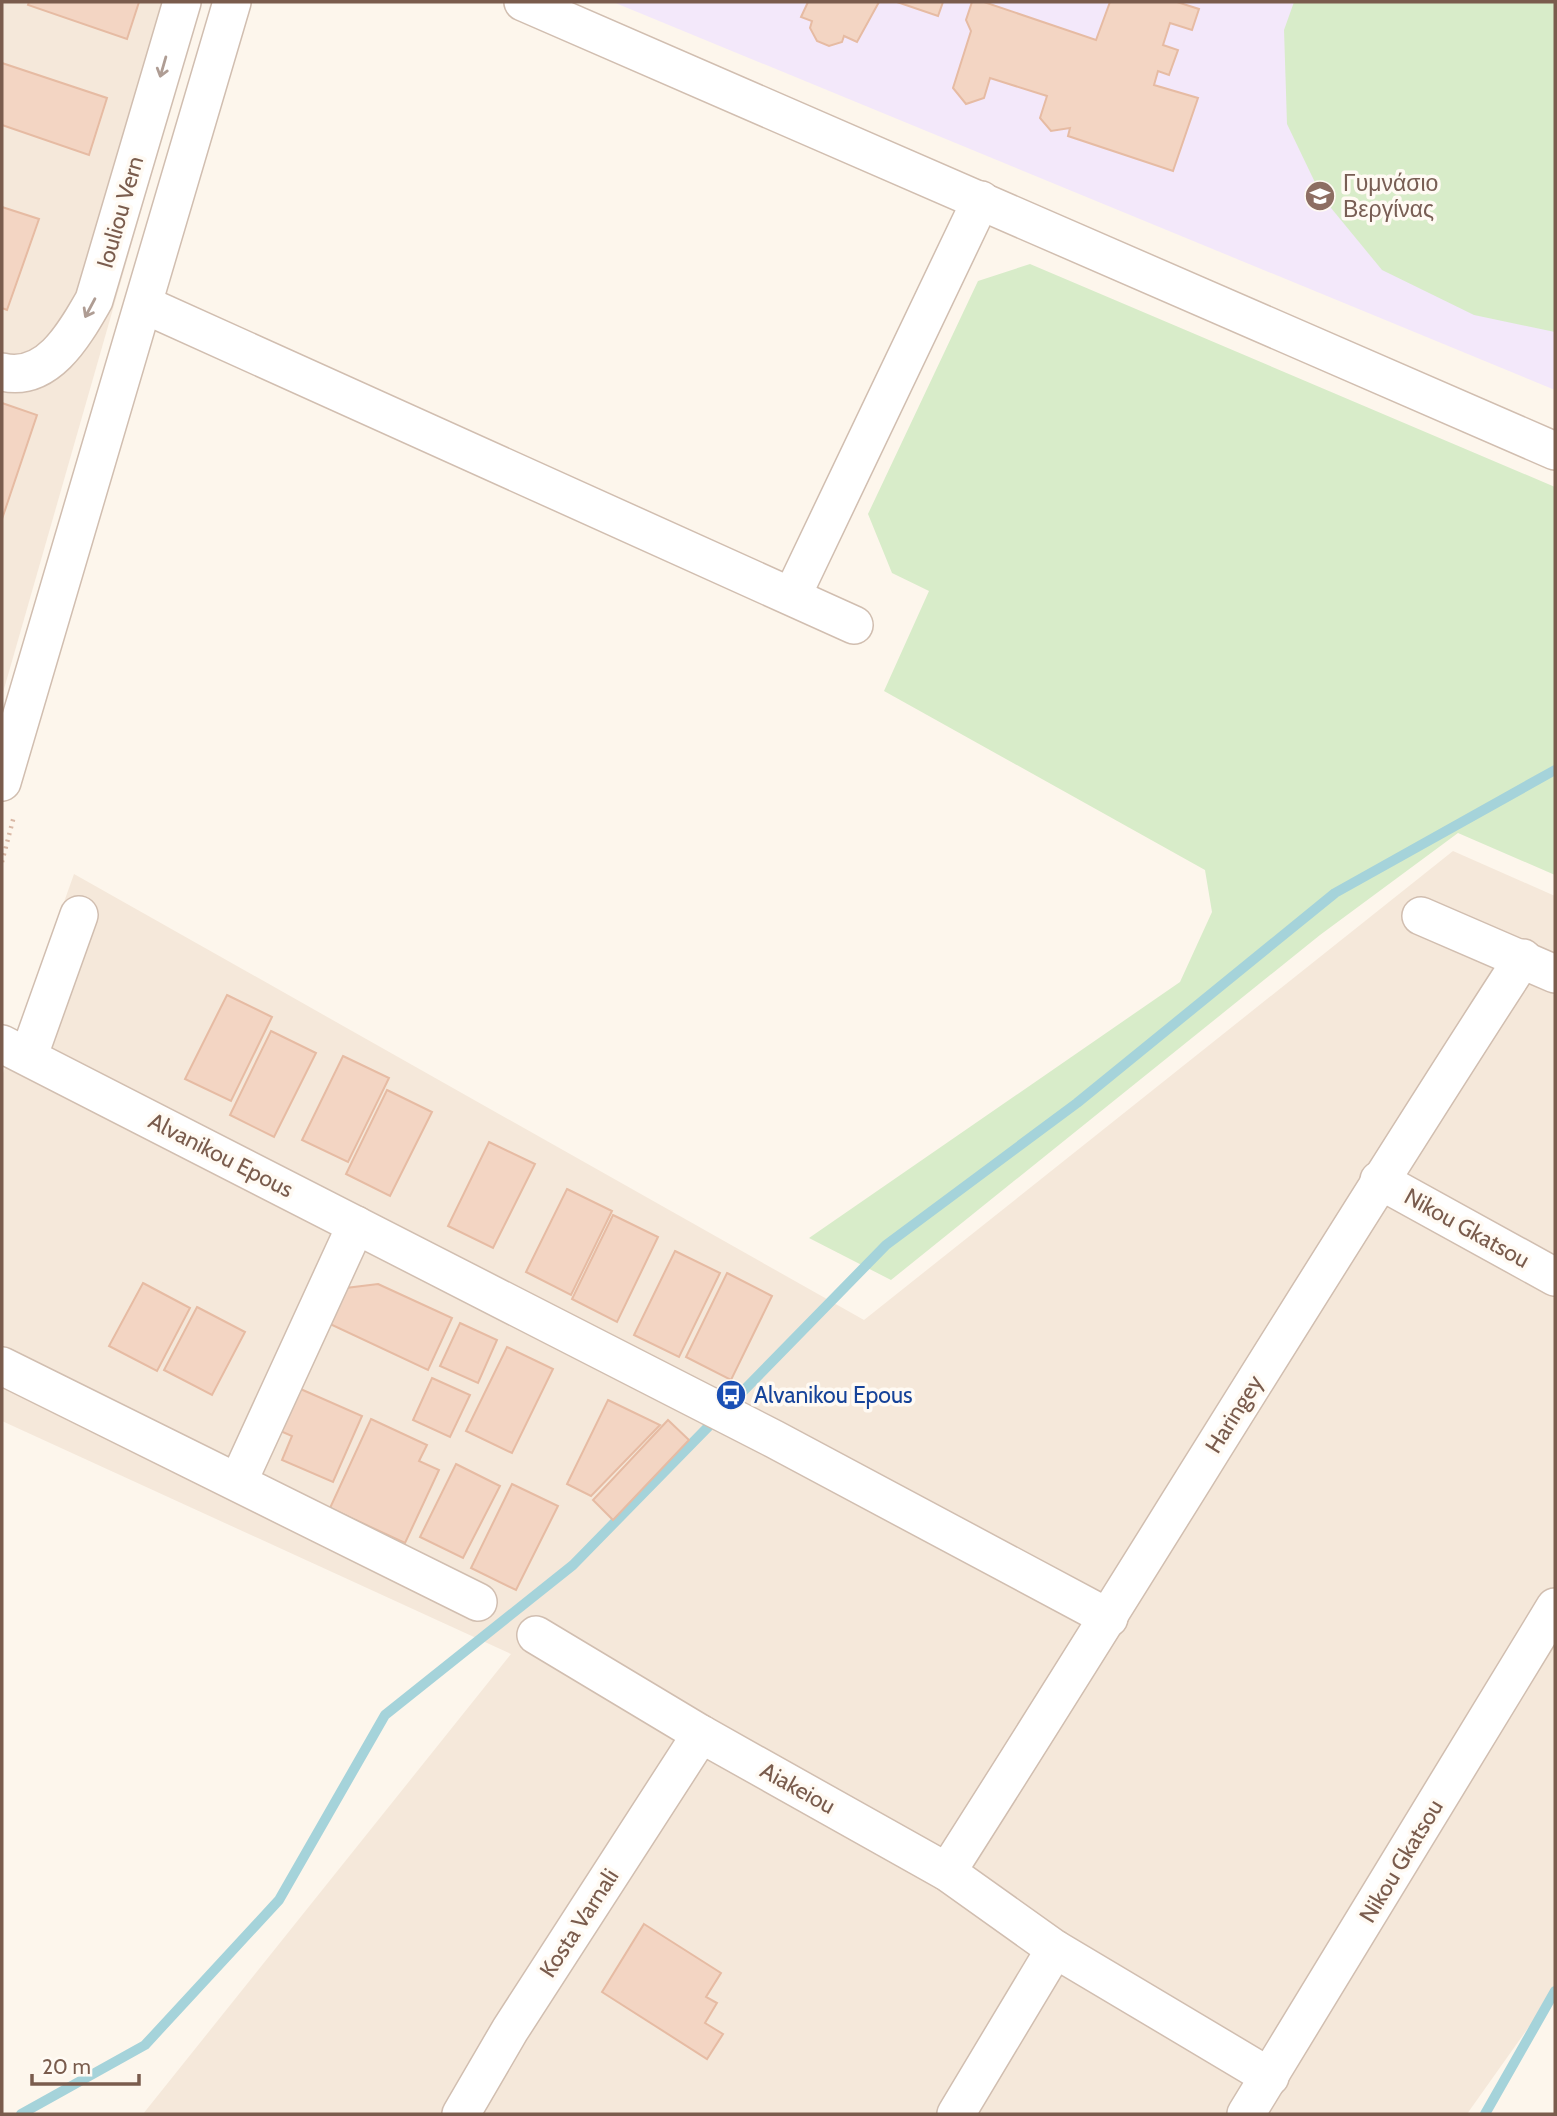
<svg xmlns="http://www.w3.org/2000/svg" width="1557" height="2116" font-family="Cabin,sans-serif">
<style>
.residential{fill:#f5e8da}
.education{fill:#f3e8fa}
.green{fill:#d8ecc9}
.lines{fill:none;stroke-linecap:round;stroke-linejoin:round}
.stream{stroke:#a5d3da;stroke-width:10}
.building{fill:#f3d5c3;stroke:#e6bba3;stroke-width:2}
.minor-casing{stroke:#d1beb0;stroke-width:40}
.path{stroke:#d9b8a5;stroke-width:4.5;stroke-dasharray:2 5;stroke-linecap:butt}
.minor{stroke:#fff;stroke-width:37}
.oneway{stroke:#af9d94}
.labels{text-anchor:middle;stroke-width:7;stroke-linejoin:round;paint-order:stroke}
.education-label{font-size:23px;fill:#785e54;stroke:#fffaf3;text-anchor:start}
.street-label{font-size:23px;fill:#7a5c4d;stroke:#fffaf3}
.transit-label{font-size:23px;fill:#164399;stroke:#fffaf3;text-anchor:start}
</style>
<rect width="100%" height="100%" fill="#fdf6ec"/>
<g class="residential">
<path d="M2 2H201L2 696Z"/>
<path d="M1453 851 1555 896V1990L1467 2114H143L511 1654 2 1421V1076L74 874 864 1320Z"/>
</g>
<path class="education" d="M613 2H1555V390Z"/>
<g class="green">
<path d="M1294 2H1555V332L1474 315 1382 270 1322 197 1287 124 1284 30Z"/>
<path d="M1030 264 1555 487V875L1458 833 1320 935 891 1280 809 1238 1180 982 1212 912 1205 870 884 691 929 591 892 573 868 514 978 281Z"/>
</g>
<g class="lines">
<g class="stream">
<path d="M21 2114 145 2045 279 1900 385 1715 573 1565 886 1245 1077 1103 1335 893 1555 770"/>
<path d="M1485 2114 1555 1991"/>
</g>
</g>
<g class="building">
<path d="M29 2H139L127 39 28 5Z"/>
<path d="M808 2H879L857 42 844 36 842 42 829 46 817 41 810 28 812 21 801 17Z"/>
<path d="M897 2H943L938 16Z"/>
<path d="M972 2H984L1096 40 1110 2H1177L1199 9 1192 30 1170 23 1163 45 1178 50 1169 75 1158 71 1154 85 1198 98 1173 171 1068 136 1070 128 1051 131 1040 118 1047 96 990 78 984 98 966 104 953 88 971 31 966 20Z"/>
<path d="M2 63 107 98 89 155 2 125Z"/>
<path d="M2 207 39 219 7 310 2 308Z"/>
<path d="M2 403 37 415 2 519Z"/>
<path d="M227 995 272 1017 231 1101 185 1079Z"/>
<path d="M271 1031 316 1053 274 1137 230 1115Z"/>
<path d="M343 1056 389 1078 348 1162 302 1140Z"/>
<path d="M387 1090 432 1112 390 1196 346 1174Z"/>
<path d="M489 1142 535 1164 493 1248 448 1226Z"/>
<path d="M567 1189 612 1211 571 1295 526 1272Z"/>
<path d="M613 1215 658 1237 617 1322 572 1299Z"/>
<path d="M675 1251 720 1273 679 1357 634 1335Z"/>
<path d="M727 1273 772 1296 731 1380 686 1357Z"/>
<path d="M143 1283 190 1308 157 1371 109 1346Z"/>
<path d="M378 1284 452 1318 428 1370 330 1324 346 1288Z"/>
<path d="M197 1307 245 1332 212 1395 164 1370Z"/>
<path d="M460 1323 497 1340 478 1383 440 1366Z"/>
<path d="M507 1347 553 1369 512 1453 466 1431Z"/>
<path d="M432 1378 470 1395 450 1437 413 1420Z"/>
<path d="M296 1387 362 1416 333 1482 282 1460 292 1436 278 1430Z"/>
<path d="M608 1400 660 1425 591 1496 567 1484Z"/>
<path d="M371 1419 427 1445 419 1461 439 1470 405 1543 330 1508Z"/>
<path d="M668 1420 689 1440 613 1520 593 1500Z"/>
<path d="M456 1464 500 1486 463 1558 420 1537Z"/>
<path d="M512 1484 558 1506 516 1590 471 1568Z"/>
<path d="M644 1924 721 1973 706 1997 717 2003 705 2023 723 2034 707 2059 602 1992Z"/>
</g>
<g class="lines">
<g class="minor-casing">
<g id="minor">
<path d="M523 2 1555 451"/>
<path d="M145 305 854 625"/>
<path d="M2 372C48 383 75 333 94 300L182 2"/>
<path d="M792 596 981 200"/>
<path d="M2 782 232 2"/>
<path d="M1421 916 1555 974"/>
<path d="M2 1044 774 1439 1109 1618"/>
<path d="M29 1055 79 915"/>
<path d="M1379 1180 1555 1277"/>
<path d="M2 1366 478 1602"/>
<path d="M238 1482 356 1225"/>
<path d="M536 1635 701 1734 947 1872 1055 1949 1270 2077"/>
<path d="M947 1872C1141 1568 1327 1260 1523 958"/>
<path d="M461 2114 510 2030 701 1734"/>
<path d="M956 2114 1055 1949"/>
<path d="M1246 2114 1555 1607"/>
</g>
</g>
<path class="path" d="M2 862 14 816"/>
<use href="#minor" class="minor"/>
</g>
<defs><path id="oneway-shaft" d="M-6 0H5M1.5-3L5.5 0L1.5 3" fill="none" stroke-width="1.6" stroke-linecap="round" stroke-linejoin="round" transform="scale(1.75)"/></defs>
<g class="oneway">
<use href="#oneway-shaft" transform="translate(163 67) rotate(106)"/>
<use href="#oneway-shaft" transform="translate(90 308) rotate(118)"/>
</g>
<defs>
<g id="school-disc" transform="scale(1.575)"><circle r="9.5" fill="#8d6e63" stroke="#fffaf3"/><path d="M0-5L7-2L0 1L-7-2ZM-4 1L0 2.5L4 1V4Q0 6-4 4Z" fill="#fff"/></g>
<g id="bus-disc" transform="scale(1.575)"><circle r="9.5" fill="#1a4fb4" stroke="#fffaf3"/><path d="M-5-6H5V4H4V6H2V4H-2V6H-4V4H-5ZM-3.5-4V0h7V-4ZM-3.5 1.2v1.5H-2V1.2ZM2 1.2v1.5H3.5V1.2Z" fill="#fff"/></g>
</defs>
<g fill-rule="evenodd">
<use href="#school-disc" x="1320" y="196"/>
<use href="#bus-disc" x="731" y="1395"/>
</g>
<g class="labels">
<g class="education-label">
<text x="1343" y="191">Γυμνάσιο<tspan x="1343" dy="26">Βεργίνας</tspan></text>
</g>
<g class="street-label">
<text transform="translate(120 212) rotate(-74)" y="8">Iouliou Vern</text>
<text transform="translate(221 1155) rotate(27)" y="8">Alvanikou Epous</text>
<text transform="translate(1467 1228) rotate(29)" y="8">Nikou Gkatsou</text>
<text transform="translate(1234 1414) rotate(-58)" y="8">Haringey</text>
<text transform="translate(798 1788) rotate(29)" y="8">Aiakeiou</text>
<text transform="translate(1401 1861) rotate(-59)" y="8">Nikou Gkatsou</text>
<text transform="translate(579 1923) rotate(-57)" y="8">Kosta Varnali</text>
</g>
<g class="transit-label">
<text x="754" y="1403">Alvanikou Epous</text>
</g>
</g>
<rect width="1557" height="2116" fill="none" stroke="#7a5c4d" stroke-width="7"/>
<path d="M32 2074v10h107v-10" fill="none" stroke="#7a5c4d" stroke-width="3.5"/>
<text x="42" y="2074" font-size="21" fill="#7a5c4d" stroke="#fffaf3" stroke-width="5" paint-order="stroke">20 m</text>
</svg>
